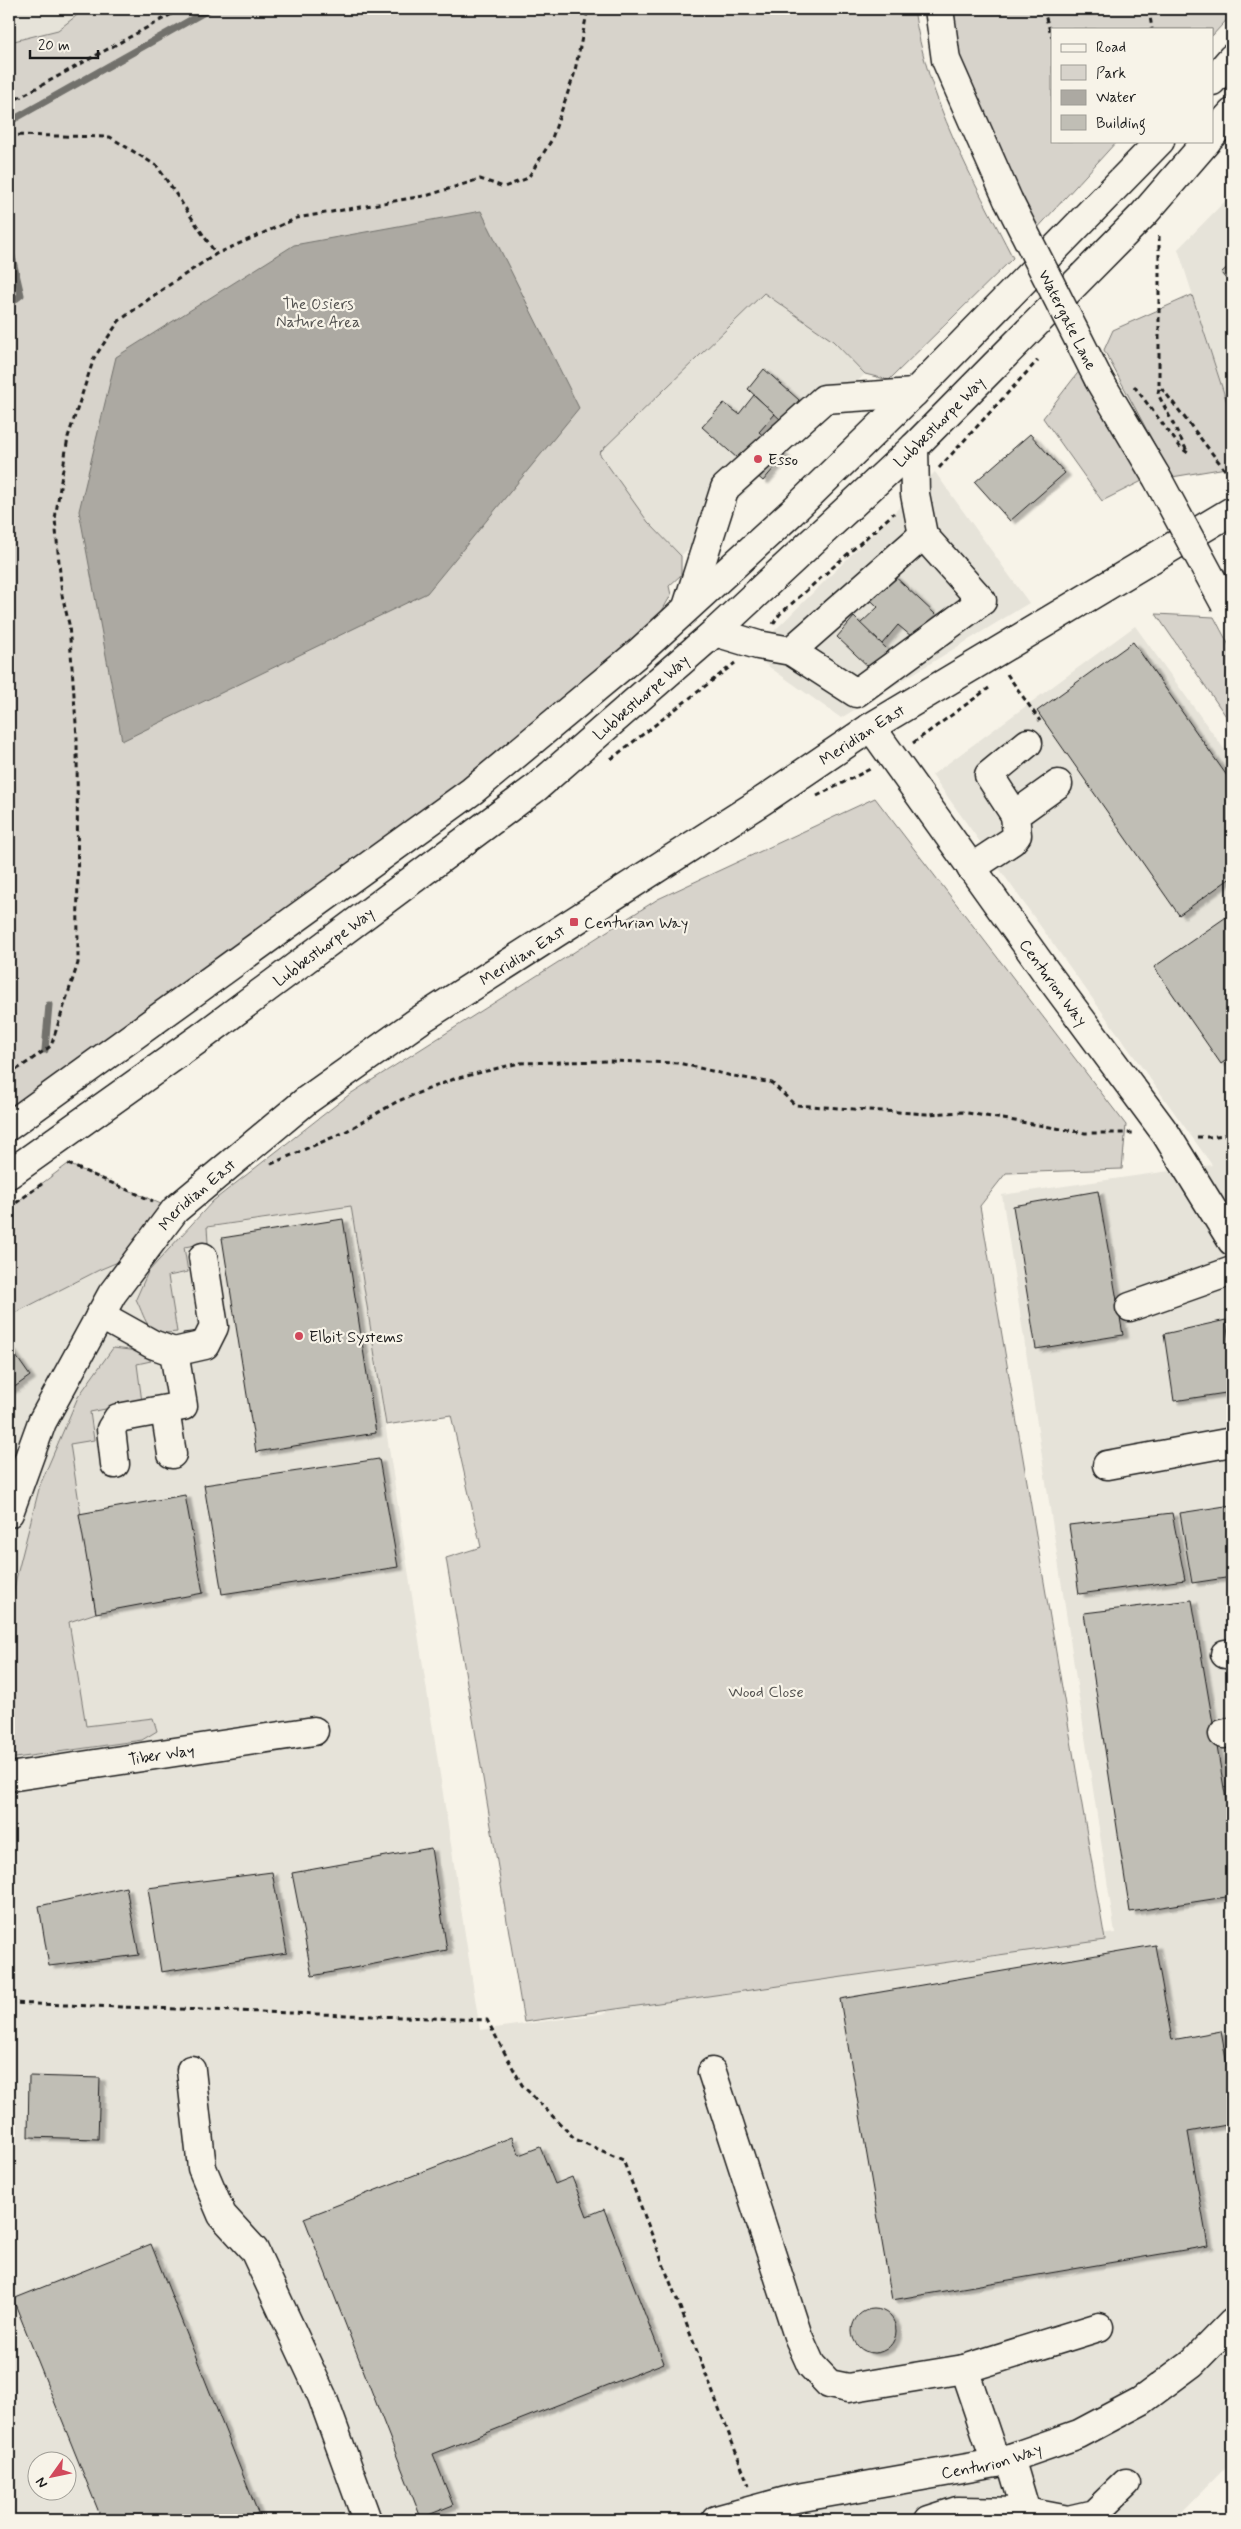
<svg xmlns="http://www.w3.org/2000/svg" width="1241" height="2529" font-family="Mynerve,sans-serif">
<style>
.built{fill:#e6e3d9;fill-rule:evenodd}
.green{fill:#d7d3cb;stroke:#7a7874}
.water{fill:#aca9a2;stroke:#72716c}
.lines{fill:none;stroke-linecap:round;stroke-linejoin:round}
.stream{stroke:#72716c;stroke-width:7}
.building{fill:#c0beb5;stroke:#1c1c1c;filter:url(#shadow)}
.minor-casing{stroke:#1c1c1c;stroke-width:31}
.highway-casing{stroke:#1c1c1c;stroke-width:31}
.path{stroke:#1c1c1c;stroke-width:3;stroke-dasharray:5 4;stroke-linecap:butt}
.minor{stroke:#f7f3e8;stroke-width:28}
.highway{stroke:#f7f3e8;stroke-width:28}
.minor-bridge-casing{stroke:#1c1c1c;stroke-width:31;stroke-linecap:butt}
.minor-bridge{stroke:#f7f3e8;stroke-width:28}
.poi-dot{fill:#d1495b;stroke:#f7f3e8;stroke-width:2}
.labels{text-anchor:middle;stroke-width:4.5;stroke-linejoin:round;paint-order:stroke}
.park-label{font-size:16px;fill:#545351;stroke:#f7f3e8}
.street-label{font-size:16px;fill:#1c1c1c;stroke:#f7f3e8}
.poi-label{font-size:16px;fill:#1c1c1c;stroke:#f7f3e8;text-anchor:start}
</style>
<defs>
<filter id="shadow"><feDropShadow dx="5.5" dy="3" stdDeviation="1" flood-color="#0004"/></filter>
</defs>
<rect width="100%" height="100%" fill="#f7f3e8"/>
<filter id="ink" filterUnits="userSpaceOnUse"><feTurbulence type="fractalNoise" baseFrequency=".02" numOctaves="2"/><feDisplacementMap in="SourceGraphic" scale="10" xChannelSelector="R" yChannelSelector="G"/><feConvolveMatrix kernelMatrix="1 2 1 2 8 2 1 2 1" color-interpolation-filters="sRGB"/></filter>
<g filter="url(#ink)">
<g class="built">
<path d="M9 9H169L9 97Z"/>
<path d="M1232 194V418L1178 249Z"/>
<path d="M768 275 865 374 681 556 583 457Z"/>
<path d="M935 472 1029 603 841 718 751 654Z"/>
<path d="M1135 626 1232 760V2461L1174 2520H9V1316L99 1270 194 1230 351 1206 480 2030 607 2013 602 1996 1115 1933 1002 1195 1212 1165 932 775ZM38 2462H68V2492H38Z"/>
</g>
<g class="green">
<path d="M85 9H914C926 97 973 180 1013 258L889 380 865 374 833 341 764 293 599 453 648 522 681 556V575L669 586 671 595 638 653 9 1125V54L10 42 58 30Z"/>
<path d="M949 9H1232V14L1212 36V29H1052V141H1117L1034 232 961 61Z"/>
<path d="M1192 295 1232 418V467L1172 477 1104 350 1113 330Z"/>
<path d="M1080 370 1142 481 1102 501 1043 418Z"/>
<path d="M1156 614 1214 617 1232 651V725Z"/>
<path d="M875 798 1126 1125 1122 1169 1006 1173 980 1206 1105 1940 524 2022 446 1558 481 1547 451 1415 386 1425 351 1206 207 1227 208 1243 184 1247 188 1272 168 1276 177 1332C146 1336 148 1324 136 1299L148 1272 213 1201 350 1094 658 899Z"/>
<path d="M68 1164 175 1210 144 1251 99 1270 9 1316V1208Z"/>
<path d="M113 1348 138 1351 151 1361 137 1364 142 1402 90 1412 94 1440 70 1444 96 1613 69 1622 86 1726 153 1718 157 1731 142 1740 9 1759V1620L16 1579 40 1485 78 1397Z"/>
</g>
<path class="water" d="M481 211 579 408 427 593 122 741 79 511 116 357 294 245Z"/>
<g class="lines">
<g class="stream">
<path d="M9 122 210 9"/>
<path d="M9 244 21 295 9 304"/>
<path d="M45 1050 49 1005"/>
</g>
</g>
<g class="building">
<path d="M1232 263V286L1221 273Z"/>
<path d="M764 369 799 400 782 421 748 389Z"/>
<path d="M754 395 775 414 759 432 785 455 763 481 702 427 724 403 739 414Z"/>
<path d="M1030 434 1065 473 1010 521 975 482Z"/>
<path d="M875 558 935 614 912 637 898 625 882 644 860 624 878 607 853 583Z"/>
<path d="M854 617 888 650 871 669 837 637Z"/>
<path d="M1133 642 1232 783V877L1179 915 1037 711Z"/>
<path d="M1232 913V1056L1221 1064 1154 967Z"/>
<path d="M1098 1191 1123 1335 1036 1349 1013 1206Z"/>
<path d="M343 1219 376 1433 256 1452 222 1238Z"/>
<path d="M1226 1320 1232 1362V1392L1174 1401 1164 1334Z"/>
<path d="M198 1331 199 1340 185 1343 183 1333Z"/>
<path d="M9 1346 30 1376 9 1391Z"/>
<path d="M379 1459 398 1567 222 1594 204 1485Z"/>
<path d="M185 1495 203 1593 96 1613 79 1514Z"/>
<path d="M1232 1505V1577L1192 1583 1180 1513Z"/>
<path d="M1172 1513 1185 1580 1079 1594 1069 1525Z"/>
<path d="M1192 1600 1232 1835V1896L1130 1912 1084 1613Z"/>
<path d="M431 1848 447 1950 312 1976 292 1873Z"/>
<path d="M272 1872 287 1953 161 1972 148 1888Z"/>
<path d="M126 1887 139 1955 49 1966 39 1906Z"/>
<path d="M1155 1945 1172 2040 1221 2031 1232 2094V2124L1188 2132 1208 2246 892 2300 840 1999Z"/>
<path d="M29 2076 100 2078 98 2139 28 2137Z"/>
<path d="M512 2137 519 2155 540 2147 555 2184 572 2177 587 2216 604 2209 664 2363 433 2454 453 2505 421 2518 304 2218Z"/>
<path d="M151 2244 258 2513 239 2520H102L13 2299Z"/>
<circle cx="874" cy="2331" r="22"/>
</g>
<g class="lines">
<g class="minor-casing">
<g id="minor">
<path d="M939 9 946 60 1008 200"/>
<path d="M1099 380 1156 476"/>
<path d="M687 607 725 488 824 399 914 393"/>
<path d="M715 632 758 645 791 651 923 535 915 494 914 447"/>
<path d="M791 651 856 693 982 601 923 535"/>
<path id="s1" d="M871 727 1046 972 1166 1134 1232 1241"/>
<path d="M1015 815 989 775 1028 743"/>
<path d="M971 868 1012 841 1017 835 1015 815 1058 784"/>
<path d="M1130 1307 1232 1271"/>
<path d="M100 1315 152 1344 174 1352 183 1406 118 1418 111 1429 115 1464"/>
<path d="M174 1352 205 1345 214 1327 203 1257"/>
<path d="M165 1410 172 1454"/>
<path d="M1107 1465 1232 1442"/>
<path id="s2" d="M9 1513 42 1422 112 1294 175 1210 307 1100 420 1020 765 799 871 727 1232 511"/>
<path d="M1225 1654 1232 1653"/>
<path d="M1223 1734 1232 1732"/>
<path id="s3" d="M9 1777 314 1731"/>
<path d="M191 2070 202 2168 222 2215 254 2250 322 2396 367 2520"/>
<path d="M712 2072 798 2336 811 2365 829 2384 848 2388 964 2369 1099 2327"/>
<path d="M964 2369 996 2463"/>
<path d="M1026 2512 1068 2520 1094 2514 1126 2483"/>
<path id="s4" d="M716 2520 797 2498 996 2463 1079 2434 1141 2401 1192 2363 1232 2322"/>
<path d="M929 2520 957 2511 1026 2512 1010 2458"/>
</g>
</g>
<g class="highway-casing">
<g id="highway">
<path d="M1212 81 1232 58"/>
<path d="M1212 135 1232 113"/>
<path d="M9 1126 472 791 638 653 791 513 914 393 1160 141"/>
<path id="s5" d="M9 1174 200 1038 537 787 715 632 914 447 1144 214 1207 141"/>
</g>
</g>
<g class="path">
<path d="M1043 9 1052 37"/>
<path d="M1149 10 1152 29"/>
<path d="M9 103 181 9"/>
<path d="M9 135 110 137 157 166 216 254"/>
<path d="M1159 236V387"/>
<path d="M1134 386 1181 448 1188 453 1158 394 1159 387 1164 391 1232 479"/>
<path d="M939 468 1038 360"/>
<path d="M773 624 780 614 894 513"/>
<path d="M1007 674 1040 721"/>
<path d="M913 743 989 688"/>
<path d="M611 759 735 663"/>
<path d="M817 796 872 768"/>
<path d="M9 1075 51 1046 78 963 77 738 69 624 62 595 55 519 68 437 94 358 119 321 160 291 216 254 297 218 429 195 480 179 504 187 528 178 551 141 574 75 588 9"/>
<path d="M1197 1137H1209L1232 1134"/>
<path d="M68 1164 153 1201"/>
<path d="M271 1164 345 1132 398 1101 454 1079 519 1063 607 1061 679 1063 728 1075 772 1083 795 1105 927 1114 962 1112 1085 1133H1135"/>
<path d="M9 1208 43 1183"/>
<path d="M9 2003 487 2020 522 2085 575 2139 623 2160 749 2486"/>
</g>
<use href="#minor" class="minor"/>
<use href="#highway" class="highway"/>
<g class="minor-bridge-casing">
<g id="minor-bridge">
<path id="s6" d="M1008 200 1099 380"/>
<path d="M1156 476 1225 604"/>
</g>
</g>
<use href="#minor-bridge" class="minor-bridge"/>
</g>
</g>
<g class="poi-dot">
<circle cx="758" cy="459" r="5"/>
<rect x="569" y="917" width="10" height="10" rx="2.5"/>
<circle cx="299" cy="1336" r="5"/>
</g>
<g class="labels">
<g class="park-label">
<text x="318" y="309">The Osiers<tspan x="318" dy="18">Nature Area</tspan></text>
<text x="766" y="1697">Wood Close</text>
</g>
<g class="street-label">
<text dy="6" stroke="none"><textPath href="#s6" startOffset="134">Watergate Lane</textPath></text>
<text dy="6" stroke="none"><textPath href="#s5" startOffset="1198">Lubbesthorpe Way</textPath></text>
<text dy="6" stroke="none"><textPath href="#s5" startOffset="792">Lubbesthorpe Way</textPath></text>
<text dy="6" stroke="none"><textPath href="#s2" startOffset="1184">Meridian East</textPath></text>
<text dy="6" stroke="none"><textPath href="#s5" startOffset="388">Lubbesthorpe Way</textPath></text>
<text dy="6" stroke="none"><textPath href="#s2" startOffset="779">Meridian East</textPath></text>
<text dy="6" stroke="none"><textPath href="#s1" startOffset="314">Centurion Way</textPath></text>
<text dy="6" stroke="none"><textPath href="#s2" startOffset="374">Meridian East</textPath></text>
<text dy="6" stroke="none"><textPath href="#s3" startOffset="154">Tiber Way</textPath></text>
<text dy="6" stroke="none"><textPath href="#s4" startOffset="282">Centurion Way</textPath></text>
</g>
<g class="poi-label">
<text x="768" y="465">Esso</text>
<text x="584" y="928">Centurian Way</text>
<text x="309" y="1342">Elbit Systems</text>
</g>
</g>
<rect width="1241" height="2529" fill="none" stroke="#f7f3e8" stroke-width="30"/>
<rect x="15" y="15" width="1211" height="2499" fill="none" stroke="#1c1c1c" stroke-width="2" filter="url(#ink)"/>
<rect x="1051" y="28" width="162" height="115" fill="#f7f3e8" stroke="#9f9d96"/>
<rect x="1061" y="44" width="25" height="8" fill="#f7f3e8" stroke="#9f9d96"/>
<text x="1096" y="52" font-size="15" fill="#1c1c1c">Road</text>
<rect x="1061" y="65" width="25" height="15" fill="#d7d3cb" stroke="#9f9d96"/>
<text x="1096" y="78" font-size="15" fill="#1c1c1c">Park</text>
<rect x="1061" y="90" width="25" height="15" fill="#aca9a2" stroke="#9f9d96"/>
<text x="1096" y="102" font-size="15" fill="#1c1c1c">Water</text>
<rect x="1061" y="115" width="25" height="15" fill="#c0beb5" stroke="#9f9d96"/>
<text x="1096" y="128" font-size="15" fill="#1c1c1c">Building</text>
<g transform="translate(52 2476) rotate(237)"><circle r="24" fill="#f7f3e8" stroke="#9f9d96"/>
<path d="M0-4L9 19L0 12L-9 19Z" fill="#d1495b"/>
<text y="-8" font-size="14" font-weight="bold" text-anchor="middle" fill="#1c1c1c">N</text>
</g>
<path d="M30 50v8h68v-8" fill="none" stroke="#1c1c1c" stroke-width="2.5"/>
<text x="38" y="50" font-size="15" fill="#1c1c1c" stroke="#f7f3e8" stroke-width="4" paint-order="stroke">20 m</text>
</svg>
